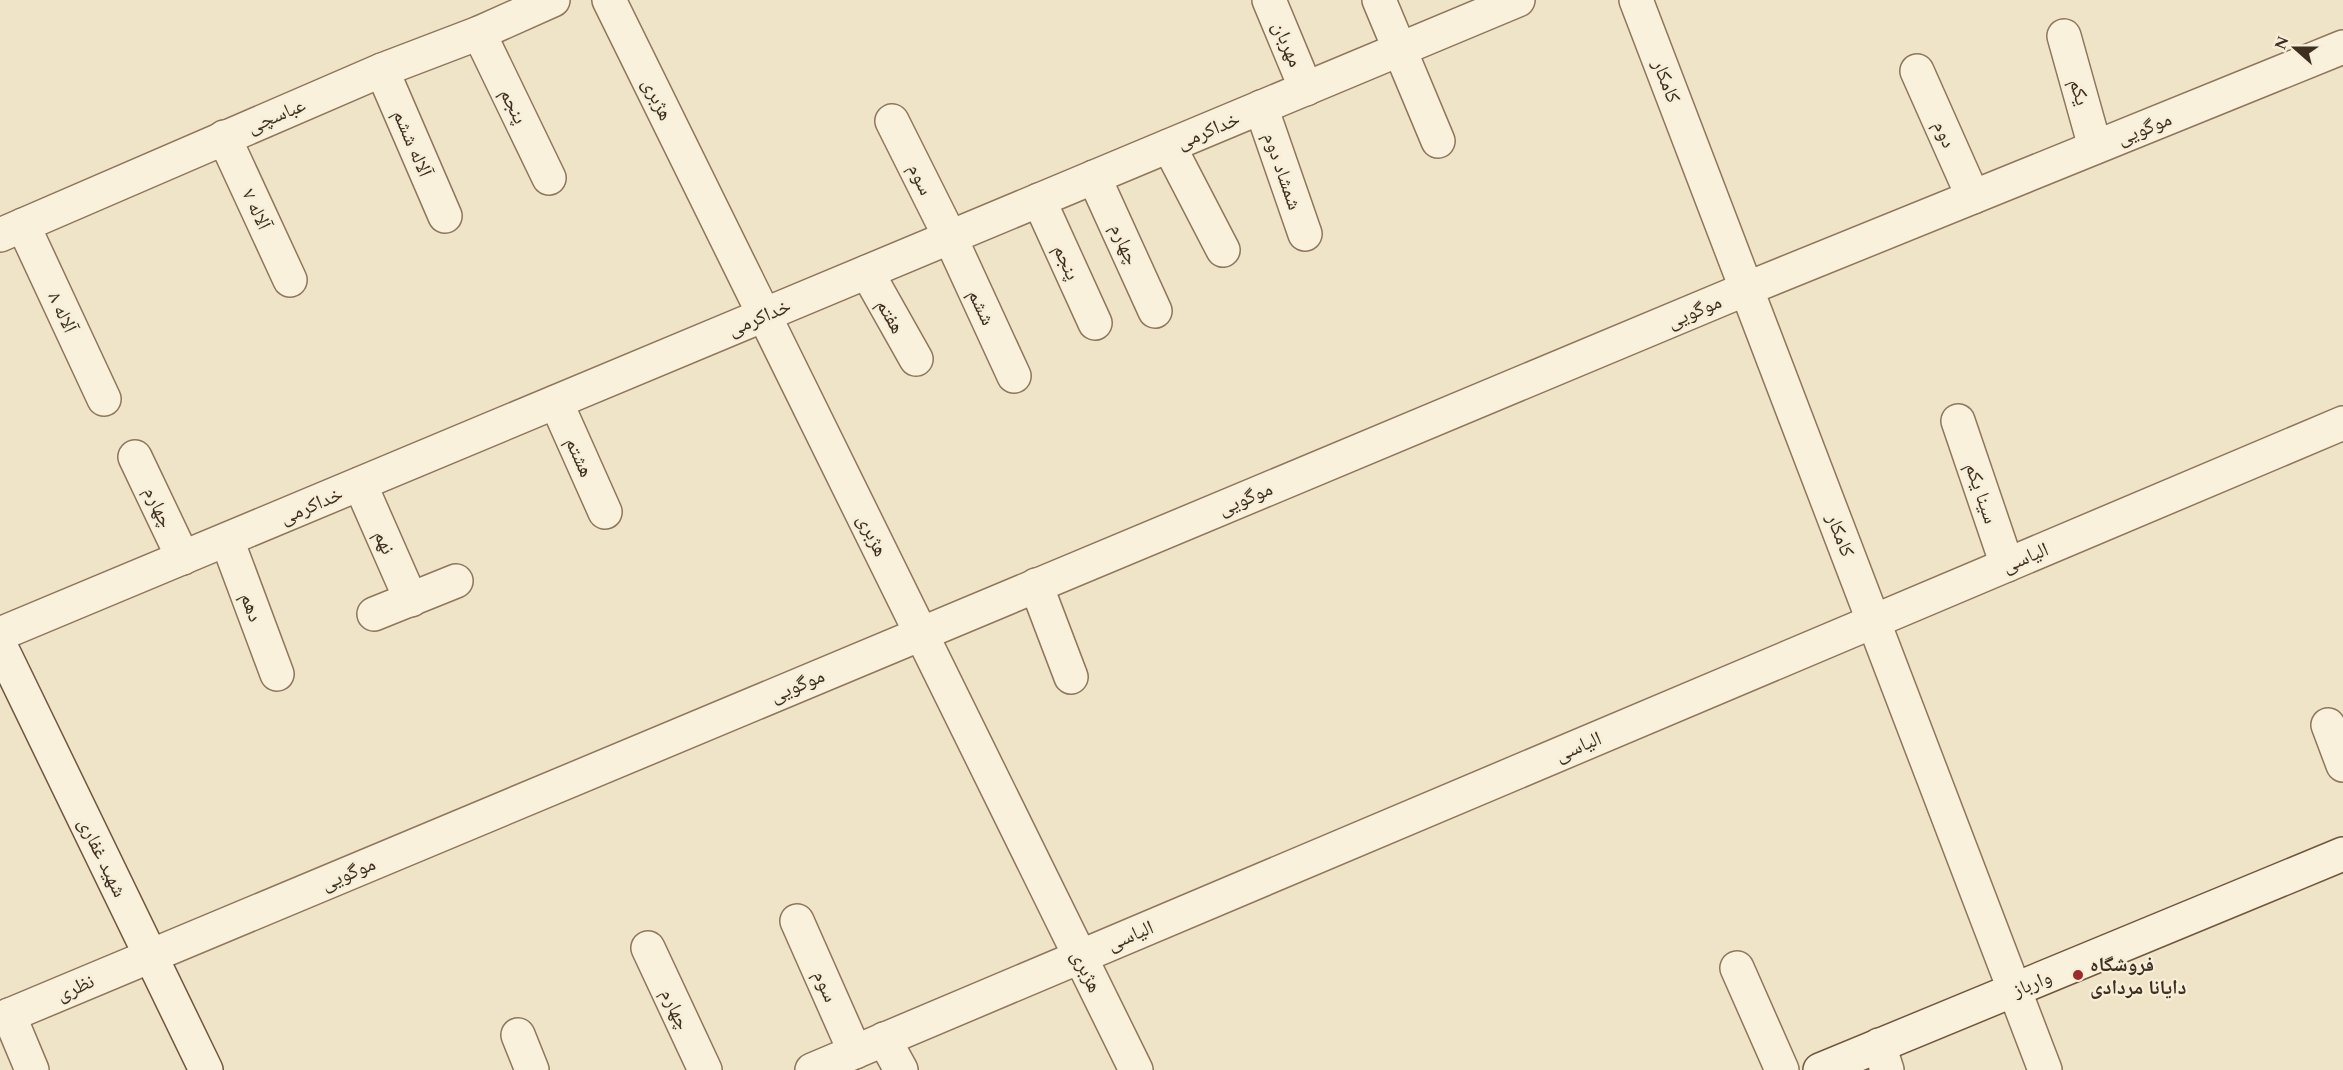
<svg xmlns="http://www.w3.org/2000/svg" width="2343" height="1070" font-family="Spectral,'Noto Naskh Arabic',serif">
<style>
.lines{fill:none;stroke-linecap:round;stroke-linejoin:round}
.minor-casing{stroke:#8d765c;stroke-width:36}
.secondary-casing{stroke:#6f573f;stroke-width:36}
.minor{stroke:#faf1dc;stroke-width:33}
.secondary{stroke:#faf1dc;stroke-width:33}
.poi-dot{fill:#9e2a2b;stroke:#f7eed8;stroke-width:2}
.labels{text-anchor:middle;stroke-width:4.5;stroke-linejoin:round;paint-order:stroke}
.street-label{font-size:20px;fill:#3d2e20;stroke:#f7eed8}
.poi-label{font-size:20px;font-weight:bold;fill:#3d2e20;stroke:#f7eed8;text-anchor:start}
</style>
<rect width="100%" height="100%" fill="#f0e4c8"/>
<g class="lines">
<g class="minor-casing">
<g id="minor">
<path d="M609 0 1136 1070"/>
<path d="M1269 0 1306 89"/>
<path d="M1379 0 1438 141"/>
<path d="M1636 0 2045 1070"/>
<path d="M479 33 549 178"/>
<path d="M2064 36 2095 147"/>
<path d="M382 70 445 216"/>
<path d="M1917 71 1973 197"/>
<path d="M1261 107 1305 234"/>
<path d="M892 121 950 237 1014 376"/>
<path d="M224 137 290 280"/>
<path d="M1169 146 1223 250"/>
<path d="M1094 177 1155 311"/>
<path d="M1039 200 1095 323"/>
<path d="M23 225 104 399"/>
<path d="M0 235 382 70 479 33 553 0"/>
<path d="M867 272 916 359"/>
<path d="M556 402 605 512"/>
<path d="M1958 421 2007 565"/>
<path d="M135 457 183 558"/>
<path d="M360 484 411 600"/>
<path d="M227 540 277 674"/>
<path d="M1036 585 1071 677"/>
<path d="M374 614 456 581"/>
<path d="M0 634 1518 0"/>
<path d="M2328 725 2343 765"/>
<path d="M797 921 855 1052"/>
<path d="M648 948 705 1070"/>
<path d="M1737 968 1782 1070"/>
<path d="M9 1015 32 1070"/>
<path d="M0 1019 1746 289 2343 47"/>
<path d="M518 1035 532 1070"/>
<path d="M884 1039 901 1070"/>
<path d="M1879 1045 1887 1070"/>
<path d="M812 1070 2343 423"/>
</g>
</g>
<g class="secondary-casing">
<g id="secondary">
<path d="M0 645 206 1070"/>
<path d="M1820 1070 2343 854"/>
</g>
</g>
<use href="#minor" class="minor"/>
<use href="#secondary" class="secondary"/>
</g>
<circle class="poi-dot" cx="2078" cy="975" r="6"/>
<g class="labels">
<g class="street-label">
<text transform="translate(1288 44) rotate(67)" y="7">مهربان</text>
<text transform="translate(1667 81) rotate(69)" y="7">کامکار</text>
<text transform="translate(2080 92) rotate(74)" y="7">یکم</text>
<text transform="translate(658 99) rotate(64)" y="7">هژبری</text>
<text transform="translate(514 106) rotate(64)" y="7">پنجم</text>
<text transform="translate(276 115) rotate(-23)" y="7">عباسچی</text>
<text transform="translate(2144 128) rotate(-22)" y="7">موگویی</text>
<text transform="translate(1208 130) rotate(-23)" y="7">خداکرمی</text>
<text transform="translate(1945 134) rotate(66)" y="7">دوم</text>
<text transform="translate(413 143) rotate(67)" y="7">آلاله ششم</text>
<text transform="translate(1283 171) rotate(71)" y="7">شمشاد دوم</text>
<text transform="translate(921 179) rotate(64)" y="7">سوم</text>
<text transform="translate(257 209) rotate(65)" y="7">آلاله ۷</text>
<text transform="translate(1125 244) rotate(66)" y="7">چهارم</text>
<text transform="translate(1067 262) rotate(66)" y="7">پنجم</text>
<text transform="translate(982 307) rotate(65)" y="7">ششم</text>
<text transform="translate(1694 311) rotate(-23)" y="7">موگویی</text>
<text transform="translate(63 312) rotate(65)" y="7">آلاله ۸</text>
<text transform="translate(891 316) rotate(60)" y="7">هفتم</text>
<text transform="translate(759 317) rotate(-23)" y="7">خداکرمی</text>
<text transform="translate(580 457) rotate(66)" y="7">هشتم</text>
<text transform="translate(1982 493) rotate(71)" y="7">سینا یکم</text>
<text transform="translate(1245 498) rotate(-23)" y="7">موگویی</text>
<text transform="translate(311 505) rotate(-23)" y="7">خداکرمی</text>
<text transform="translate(159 507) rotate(65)" y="7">چهارم</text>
<text transform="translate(873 535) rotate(64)" y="7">هژبری</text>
<text transform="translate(1841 535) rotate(69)" y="7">کامکار</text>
<text transform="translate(385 542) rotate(66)" y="7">نهم</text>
<text transform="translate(2025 557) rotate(-23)" y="7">الیاسی</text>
<text transform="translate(252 607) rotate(70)" y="7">دهم</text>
<text transform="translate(797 685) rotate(-23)" y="7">موگویی</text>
<text transform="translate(1578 746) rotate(-23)" y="7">الیاسی</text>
<text transform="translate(103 857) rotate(64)" y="7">شهید غفاری</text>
<text transform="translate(348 873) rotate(-23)" y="7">موگویی</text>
<text transform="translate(1130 935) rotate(-23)" y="7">الیاسی</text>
<text transform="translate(1087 971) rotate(64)" y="7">هژبری</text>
<text transform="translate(2032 983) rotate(-22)" y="7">وارباز</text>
<text transform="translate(826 986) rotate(66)" y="7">سوم</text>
<text transform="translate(75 987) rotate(-23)" y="7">نظری</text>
<text transform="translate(676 1009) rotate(65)" y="7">چهارم</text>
</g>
<g class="poi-label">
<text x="2090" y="971">فروشگاه<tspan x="2090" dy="23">دایانا مردادی</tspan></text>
</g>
</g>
<g transform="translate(2295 48) rotate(291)" stroke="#f7eed8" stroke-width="4.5" paint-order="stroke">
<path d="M0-4.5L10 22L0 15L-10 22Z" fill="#3d2e20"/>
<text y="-9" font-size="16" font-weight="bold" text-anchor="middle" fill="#3d2e20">N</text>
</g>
</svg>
